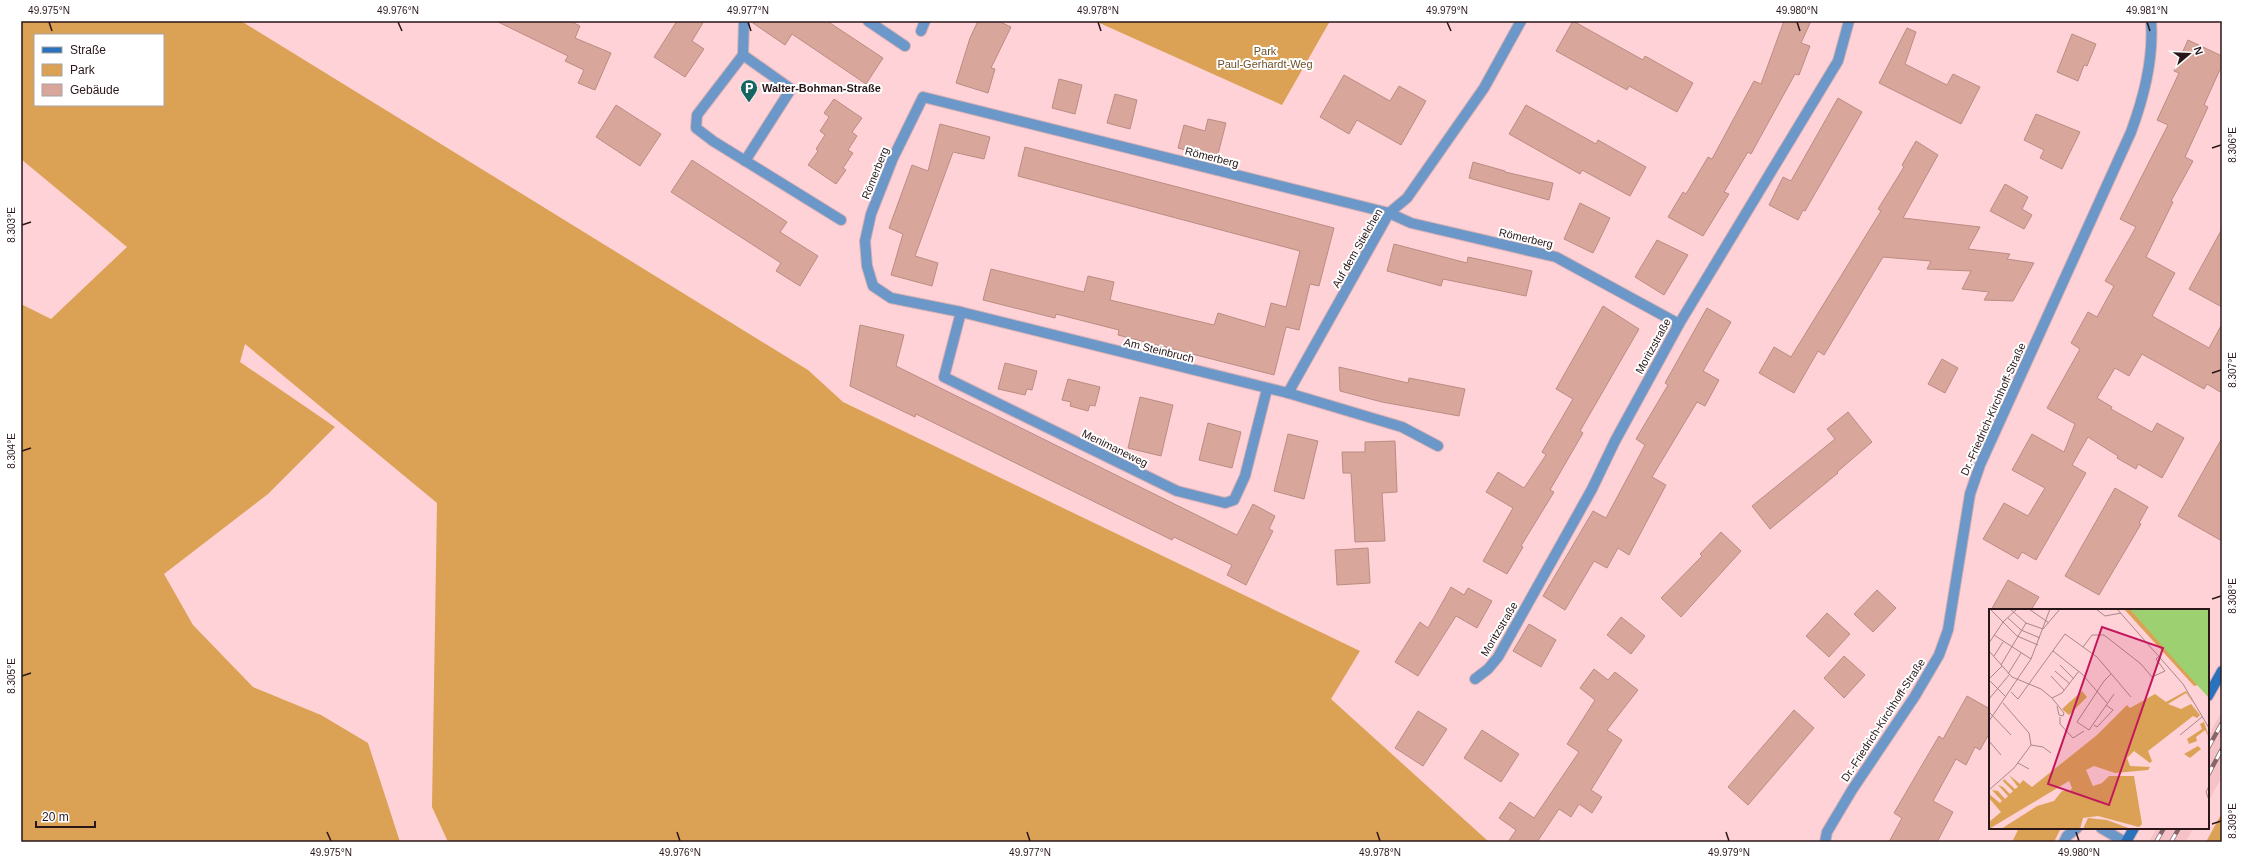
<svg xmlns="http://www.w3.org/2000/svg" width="2243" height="863" font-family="Helvetica,sans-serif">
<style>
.built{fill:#f4c2c7}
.green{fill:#dba155;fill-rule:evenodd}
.building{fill:#d8a69b;stroke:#bc8c82}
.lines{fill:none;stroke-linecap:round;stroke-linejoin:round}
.street-casing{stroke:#d8b0b4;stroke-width:12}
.secondary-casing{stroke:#d8b0b4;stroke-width:12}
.street{stroke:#6b97c9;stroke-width:10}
.secondary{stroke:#2a72bb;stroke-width:10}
.rail-casing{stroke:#846669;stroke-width:4.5}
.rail{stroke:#fff;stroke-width:3;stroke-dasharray:9;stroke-linecap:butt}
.ticks{fill:none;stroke:#291618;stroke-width:1.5}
.labels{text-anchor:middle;stroke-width:4;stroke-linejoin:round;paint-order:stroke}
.park-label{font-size:11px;fill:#6e502a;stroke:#fff}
.poi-label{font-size:11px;font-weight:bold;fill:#291618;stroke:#fff;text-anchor:start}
.street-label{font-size:11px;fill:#291618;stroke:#fff}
.inset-road{fill:none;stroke:#a9878a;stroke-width:1}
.view{fill:#c2185b;fill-opacity:0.15;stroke:#c2185b;stroke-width:2}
.inset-edge{fill:none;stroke:#291618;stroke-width:2}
.neatline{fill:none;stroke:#291618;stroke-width:1.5}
.ticks-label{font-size:10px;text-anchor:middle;fill:#291618}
</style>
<rect width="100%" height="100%" fill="#fed2d6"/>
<g class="built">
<path d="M2222 711V777L2208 802V737Z"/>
<path d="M2157 828H2193L2186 842H2149Z"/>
</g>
<g class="green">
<path d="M21 21H241L808 370 843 402 1360 651 1331 699 1489 842H448L432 807 437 503 245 344 240 362 335 427 268 494 164 574 193 625 253 687 321 715 368 743 400 842H21V304L51 319 127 247 21 159ZM35 35H163V105H35Z"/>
<path d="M1095 21H1330L1282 105Z"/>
<path d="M2222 813V842H2206Z"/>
<path d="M2019 828H2061L2054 842H2012Z"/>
</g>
<g class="building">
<path d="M496 21H570L580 26 575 38 611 53 595 90 578 83 584 70 565 61 568 56Z"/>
<path d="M677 21H704L692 41 704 49 685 77 654 57Z"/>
<path d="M750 21H827L883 58 866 84 792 34 785 45Z"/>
<path d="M978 21H998L1011 27 991 68 995 69 988 93 956 83 970 38Z"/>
<path d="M1573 21 1643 60 1645 56 1693 83 1677 112 1629 86 1627 90 1556 51Z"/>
<path d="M1784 21H1811L1801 43 1810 46 1799 75 1795 74 1751 154 1748 152 1724 192 1729 194 1703 236 1668 217 1683 192 1686 194 1708 157 1712 159 1754 81 1761 84Z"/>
<path d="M1907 28 1916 32 1905 64 1947 85 1953 74 1980 87 1961 124 1879 83Z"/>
<path d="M2072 34 2096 44 2087 66 2084 65 2078 81 2057 72Z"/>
<path d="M2188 40 2222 56V65L2204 105 2208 107 2185 157 2193 161 2171 201 2173 202 2146 257 2175 273 2152 316 2209 348 2222 324V393L2207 384 2204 389 2142 354 2129 376 2115 368 2097 398 2112 407 2111 409 2152 432 2157 423 2184 438 2162 478 2138 464 2136 469 2117 458 2118 456 2088 437 2072 465 2086 473 2036 560 2022 552 2018 559 1983 539 2004 503 2028 516 2045 488 2012 470 2032 434 2064 452 2075 424 2047 408 2080 349 2071 343 2088 312 2097 317 2114 286 2105 281 2136 227 2120 219 2168 125 2157 120 2179 73 2174 71Z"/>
<path d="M1344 75 1390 101 1399 86 1426 101 1401 145 1357 120 1349 134 1320 117Z"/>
<path d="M1059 79 1082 85 1075 114 1052 108Z"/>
<path d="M1115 94 1137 100 1130 129 1107 123Z"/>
<path d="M1838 98 1862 112 1805 211 1803 210 1798 220 1769 205 1783 177 1791 181Z"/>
<path d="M834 99 862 118 852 132 857 136 848 150 853 153 843 168 846 170 836 184 808 165 818 151 816 149 825 135 820 131 829 117 824 113Z"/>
<path d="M616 105 661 134 640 166 596 137Z"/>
<path d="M1526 105 1596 144 1598 140 1646 167 1630 196 1582 170 1580 174 1509 134Z"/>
<path d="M2036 114 2080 132 2062 169 2040 158 2044 150 2024 140Z"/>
<path d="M1208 119 1226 123 1217 158 1178 148 1184 125 1205 131Z"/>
<path d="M940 124 990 137 984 159 953 152 915 256 938 263 932 286 891 275 903 234 889 228 912 165 928 171Z"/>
<path d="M1916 141 1938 155 1903 218 1980 227 1968 249 2010 254 2007 259 2034 263 2013 301 1984 300 1989 292 1962 289 1971 271 1927 269 1931 261 1883 257 1824 355 1818 351 1794 393 1759 373 1774 347 1791 357 1881 211 1878 209 1904 167 1902 165Z"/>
<path d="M1025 147 1334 228 1319 286 1310 284 1299 330 1286 327 1274 375 1118 335 1119 330 1056 314 1055 318 983 300 991 269 1084 292 1088 276 1114 282 1110 300 1214 325 1218 313 1265 327 1271 303 1286 307 1300 251 1018 176Z"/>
<path d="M692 160 787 222 780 232 818 256 800 286 776 271 781 263 671 192Z"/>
<path d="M1473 162 1505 171V172L1553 183 1549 200 1469 178Z"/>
<path d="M2005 184 2028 197 2022 209 2032 215 2024 229 1990 211Z"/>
<path d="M1580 203 1610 218 1593 253 1564 239Z"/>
<path d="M2222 229V307L2189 289Z"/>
<path d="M1657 240 1688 255 1664 295 1635 277Z"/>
<path d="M1394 244 1467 263 1468 257 1532 271 1526 296 1443 279 1441 286 1387 271Z"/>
<path d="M1603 306 1639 329 1580 431 1583 433 1550 490 1554 492 1521 546 1523 547 1507 574 1483 561 1513 508 1486 492 1498 472 1524 488 1546 455 1542 452 1573 399 1556 389Z"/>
<path d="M1707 308 1731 322 1703 371 1719 380 1705 406 1697 402 1652 477 1666 485 1629 555 1618 548 1607 568 1594 561 1565 610 1543 596 1593 511 1606 518 1645 445 1636 439 1668 385 1665 383Z"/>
<path d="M860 325 904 335 896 366 1237 535 1253 504 1275 516 1269 529 1273 531 1246 585 1227 575 1232 565 1174 537 1172 540 916 414 915 417 850 386Z"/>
<path d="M1942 359 1958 368 1945 393 1928 384Z"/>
<path d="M1005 363 1037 371 1032 390 1027 389 1025 395 998 389Z"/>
<path d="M1339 367 1408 383 1409 378 1465 389 1459 416 1382 402 1340 391Z"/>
<path d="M1068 379 1100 387 1095 406 1090 405 1088 411 1070 406 1071 402 1062 400Z"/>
<path d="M1140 397 1173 405 1161 456 1128 448Z"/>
<path d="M1848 412 1872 442 1837 472 1838 473 1770 529 1752 506 1835 439 1827 429Z"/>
<path d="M1208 423 1241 432 1232 468 1199 460Z"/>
<path d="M1288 434 1318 441 1304 499 1274 491Z"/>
<path d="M2222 438V541L2178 516Z"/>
<path d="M1395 441 1397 492 1382 493 1385 541 1355 542 1351 473H1343L1342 452H1365V442Z"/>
<path d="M2115 488 2148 507 2139 523 2141 524 2099 595 2065 576Z"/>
<path d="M1721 532 1741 551 1681 617 1661 598 1702 556 1700 554Z"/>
<path d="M1368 548 1370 583 1337 585 1335 550Z"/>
<path d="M2008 580 2039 597 2031 610H1991Z"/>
<path d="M1451 587 1464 595 1468 588 1492 601 1477 628 1456 616 1418 676 1395 662 1420 622 1428 628Z"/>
<path d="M1877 590 1896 608 1873 632 1854 614Z"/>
<path d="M1827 613 1850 634 1829 657 1806 636Z"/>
<path d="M1621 617 1645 636 1631 654 1607 635Z"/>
<path d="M1529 624 1556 640 1541 667 1513 651Z"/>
<path d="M1844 656 1865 675 1844 698 1824 678Z"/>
<path d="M1594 669 1608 680 1615 672 1638 690 1607 730 1622 740 1591 790 1602 797 1592 813 1579 804 1571 817 1559 809 1537 842H1508L1516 830 1499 818 1510 802 1534 818 1579 752 1567 744 1595 700 1580 688Z"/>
<path d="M1967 696 1990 709V732L1980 750 1975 747 1966 765 1956 759 1933 801 1953 812 1937 842H1889L1902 818 1894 813 1939 736 1943 739Z"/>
<path d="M1794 710 1814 728 1748 805 1728 787Z"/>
<path d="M1418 711 1447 729 1423 766 1395 748Z"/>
<path d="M1482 730 1519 754 1501 782 1464 758Z"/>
</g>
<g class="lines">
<g class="street-casing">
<g id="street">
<path d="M744 21 743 55 697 115 696 128 713 141 841 220"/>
<path d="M868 21 905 46"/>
<path d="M921 31 925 21"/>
<path d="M743 55 791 89 745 161"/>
<path d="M961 312 944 377 1177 491 1225 503 1234 500 1245 476 1267 389"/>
<path d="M1288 393 1389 213 1407 198 1484 88 1521 21"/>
<path d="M1438 446 1402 427 1288 393 961 312 891 298 873 286 867 266 865 241 871 214 893 158 923 97 1389 213 1411 223 1556 257 1679 324"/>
<path d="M1475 679 1488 669 1498 657 1592 489 1615 441 1679 324 1838 61 1849 21"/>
<path d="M2101 828 2125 842"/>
<path d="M1825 842 1827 832 1852 790 1915 696 1939 655 1948 630 1970 494 1980 465 2131 132C2144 97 2154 59 2151 21"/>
<path d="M2064 842 2067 836 2077 828"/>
</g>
</g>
<g class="secondary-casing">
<g id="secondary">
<path d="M2208 696 2222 671"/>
<path d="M2126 842 2134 828"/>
</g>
</g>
<use href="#street" class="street"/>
<use href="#secondary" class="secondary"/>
<g class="rail-casing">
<g id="rail">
<path d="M2208 748 2222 723"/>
<path d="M2208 775 2222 749"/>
<path d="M2156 842 2164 828"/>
<path d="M2171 842 2179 828"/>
</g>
</g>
<use href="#rail" class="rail"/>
</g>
<path class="ticks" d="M49 22 52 31M398 22 402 31M748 22 751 31M1098 22 1101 31M1447 22 1451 31M1797 22 1800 31M2147 22 2150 31M2212 148 2221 145M22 225 31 222M2212 373 2221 370M22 451 31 448M2212 599 2221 596M22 676 31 673M2212 824 2221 821M327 832 331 841M677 832 680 841M1027 832 1030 841M1377 832 1380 841M1726 832 1729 841M2076 832 2079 841"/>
<defs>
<g id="parking-pin" transform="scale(0.9)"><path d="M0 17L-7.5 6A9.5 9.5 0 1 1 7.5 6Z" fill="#156462" stroke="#fff"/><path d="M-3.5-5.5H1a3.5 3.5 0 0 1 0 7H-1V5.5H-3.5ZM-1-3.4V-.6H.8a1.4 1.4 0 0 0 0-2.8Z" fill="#fff"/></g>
</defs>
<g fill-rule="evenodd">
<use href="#parking-pin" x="749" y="88"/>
</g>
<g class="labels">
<g class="park-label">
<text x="1265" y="55">Park<tspan x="1265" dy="13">Paul-Gerhardt-Weg</tspan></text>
</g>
<g class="poi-label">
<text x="762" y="92">Walter-Bohman-Straße</text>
</g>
<g class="street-label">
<text transform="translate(1212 157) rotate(14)" y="4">Römerberg</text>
<text transform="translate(875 173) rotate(-68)" y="4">Römerberg</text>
<text transform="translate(1526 238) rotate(13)" y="4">Römerberg</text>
<text transform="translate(1357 248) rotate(-60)" y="4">Auf dem Stielchen</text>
<text transform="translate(1653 346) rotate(-61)" y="4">Moritzstraße</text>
<text transform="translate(1159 350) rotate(14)" y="4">Am Steinbruch</text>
<text transform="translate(1993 409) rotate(-66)" y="4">Dr.-Friedrich-Kirchhoff-Straße</text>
<text transform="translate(1115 448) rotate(26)" y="4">Menimaneweg</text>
<text transform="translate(1499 629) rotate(-59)" y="4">Moritzstraße</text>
<text transform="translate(1883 720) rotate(-57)" y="4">Dr.-Friedrich-Kirchhoff-Straße</text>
</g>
</g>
<g transform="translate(1989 609)">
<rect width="220" height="220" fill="#fed2d6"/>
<path d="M135 0 142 1 209 76 205 77ZM93 82 98 88 80 106 73 100ZM197 82 206 96 197 84 179 95 192 100 202 95 211 106 208 109 204 107 159 142 163 152 161 154 145 142 138 149 141 157 161 158 159 161 126 164 105 157 97 161 104 177 113 174 120 167H145L153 215 150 218 109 207 94 209 91 220H12L48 197 65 192 73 182H81L83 179 80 172 0 220V213L12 203 0 189V185L11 194 13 192 3 181 9 182 16 190 19 187 9 176 14 178 21 185 24 182 14 172 15 170 26 180 29 178 20 166 31 175 34 171 43 178 108 126 138 96 141 99 166 85 177 93ZM215 113 220 128 216 121 207 128 208 132 200 135 198 130 213 120 211 115ZM209 137 212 140 201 149 195 145ZM99 209 118 211 142 220H94Z" fill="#dba155"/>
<path d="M141 0H220V89L190 56Z" fill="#9cd070"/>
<path class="inset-road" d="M1 0 28 27 49 36M21 0 37 14 54 20M40 0 60 14M107 0 116 7 132 4M128 0 194 75 220 119M19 9 32 21 51 29M54 20 71 0M5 26 42 50M0 34 14 13 28 0M94 38 103 26H115L152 55 163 68 176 62 167 50 170 47M0 42 23 68 52 80 63 89 75 104 74 107 70 106 68 97M64 42 93 65 118 94M5 47 14 33M12 56 37 14M71 56 85 70M66 62 81 75M19 65 32 44M122 65 115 72 88 113 100 121 125 85M62 67 75 81M0 70 13 57M0 71 17 88M22 83 29 90 76 25 108 48 142 88M63 89 73 84 90 62M0 90 20 66M0 103 22 126M71 108V115L84 129 95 122M0 112 42 50 61 0M105 116 108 118 124 101 117 96M191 126 213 108M0 132 12 146M42 136 54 138 62 144M29 154 40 160M220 177 217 183 220 191M0 181 25 159 42 136 40 124 14 94"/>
<path class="view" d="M113 18 174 39 120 196 59 175Z"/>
<rect width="220" height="220" class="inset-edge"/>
</g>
<rect width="2243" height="863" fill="none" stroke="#ffffff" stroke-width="44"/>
<rect x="34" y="34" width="130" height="72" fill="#ffffff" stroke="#a9a2a3"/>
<rect x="42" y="47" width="20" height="6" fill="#2a72bb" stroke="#a9a2a3"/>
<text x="70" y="54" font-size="12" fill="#291618">Straße</text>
<rect x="42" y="64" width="20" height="12" fill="#dba155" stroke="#a9a2a3"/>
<text x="70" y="74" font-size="12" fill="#291618">Park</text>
<rect x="42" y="84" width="20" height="12" fill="#d8a69b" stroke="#a9a2a3"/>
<text x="70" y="94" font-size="12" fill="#291618">Gebäude</text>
<g transform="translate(2189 54) rotate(71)" stroke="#ffffff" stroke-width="3" paint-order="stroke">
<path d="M0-3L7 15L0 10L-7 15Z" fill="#291618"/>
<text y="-6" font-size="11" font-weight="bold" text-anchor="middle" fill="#291618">N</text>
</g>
<path d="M36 821v6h59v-6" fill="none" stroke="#291618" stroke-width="2"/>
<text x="42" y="821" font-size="12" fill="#291618" stroke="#ffffff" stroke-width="3" paint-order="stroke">20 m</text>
<rect x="22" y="22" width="2199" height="819" class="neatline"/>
<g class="ticks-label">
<text x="49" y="14">49.975°N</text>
<text x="398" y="14">49.976°N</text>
<text x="748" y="14">49.977°N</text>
<text x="1098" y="14">49.978°N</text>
<text x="1447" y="14">49.979°N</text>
<text x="1797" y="14">49.980°N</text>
<text x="2147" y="14">49.981°N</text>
<text transform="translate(2232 145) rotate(-90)" y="4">8.306°E</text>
<text transform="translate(11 225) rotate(-90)" y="4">8.303°E</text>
<text transform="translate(2232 370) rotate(-90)" y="4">8.307°E</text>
<text transform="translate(11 451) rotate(-90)" y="4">8.304°E</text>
<text transform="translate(2232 596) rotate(-90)" y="4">8.308°E</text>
<text transform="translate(11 676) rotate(-90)" y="4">8.305°E</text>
<text transform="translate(2232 821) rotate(-90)" y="4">8.309°E</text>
<text x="331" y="856">49.975°N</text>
<text x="680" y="856">49.976°N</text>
<text x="1030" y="856">49.977°N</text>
<text x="1380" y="856">49.978°N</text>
<text x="1729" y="856">49.979°N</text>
<text x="2079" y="856">49.980°N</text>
</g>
</svg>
